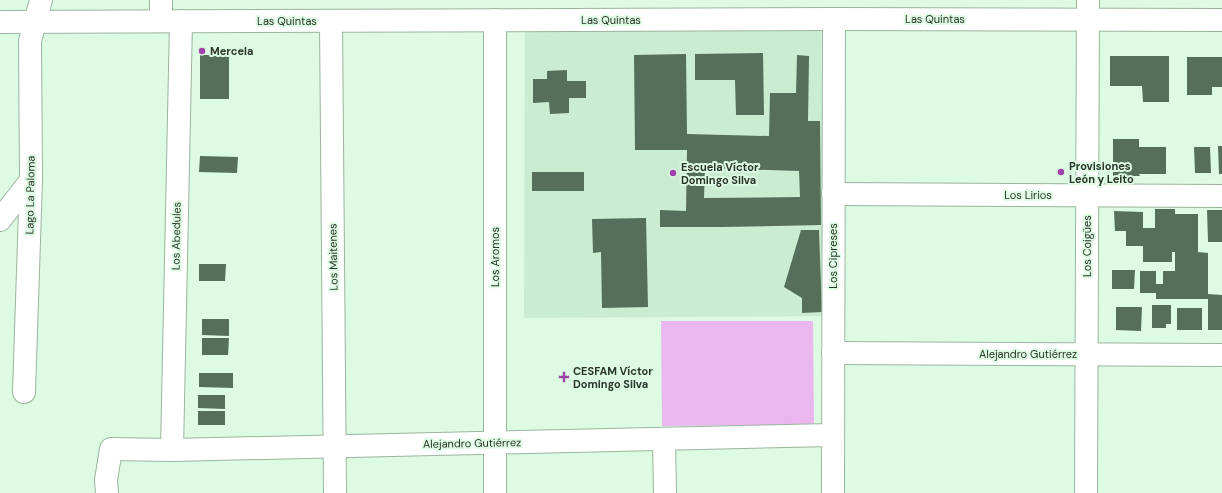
<svg xmlns="http://www.w3.org/2000/svg" width="1222" height="493" font-family="'DM Sans',sans-serif">
<style>
.built{fill:#caecd0}
.green{fill:#ebb7ef}
.building{fill:#556f5a;fill-rule:evenodd}
.lines{fill:none;stroke-linecap:round;stroke-linejoin:round}
.minor-casing{stroke:#9ab59e;stroke-width:24}
.secondary-casing{stroke:#9ab59e;stroke-width:24}
.minor{stroke:#fff;stroke-width:22}
.secondary{stroke:#fff;stroke-width:22}
.poi-dot{fill:#a141aa;stroke:#ddfae2;stroke-width:1.5}
.labels{text-anchor:middle;stroke-width:4;stroke-linejoin:round;paint-order:stroke}
.street-label{font-size:11px;fill:#2a352c;stroke:#ddfae2}
.poi-label{font-size:11px;font-weight:bold;fill:#2a352c;stroke:#ddfae2;text-anchor:start}
</style>
<rect width="100%" height="100%" fill="#ddfae2"/>
<path class="built" d="M525 29H821L824 316 524 318Z"/>
<path class="green" d="M661 321H813L814 425 662 426Z"/>
<g class="building">
<path d="M763 53 764 115H736L735 80H695V54Z"/>
<path d="M686 54 687 134 769 136 770 93H796L797 55 809 56 808 121H820L821 225 721 227H660V210L686 211 687 150H635L634 55ZM705 168 799 171 800 197 704 198Z"/>
<rect x="200" y="55" width="29" height="44"/>
<path d="M1110 56H1169V102H1143L1142 86H1110Z"/>
<path d="M1187 57H1222V87H1212V95H1187Z"/>
<path d="M567 70V81H586V98H569V113L550 114 549 102 533 103V79H547V71Z"/>
<path d="M1113 139H1139V147H1166V174H1139L1140 176H1113Z"/>
<path d="M1218 146H1222V174H1219Z"/>
<path d="M1194 147H1210L1211 173H1195Z"/>
<path d="M200 156 238 157 237 173 199 172Z"/>
<rect x="532" y="172" width="52" height="19"/>
<path d="M1155 209H1175V214H1198V252L1208 253V294L1222 295V330H1208V299H1156V293H1140V271H1156V284H1163V271H1175V252H1172V262H1143V246H1126V231H1115L1114 211 1143 212V228H1155Z"/>
<path d="M1207 210H1222V242H1208Z"/>
<path d="M646 218 648 307 602 308 601 252 593 253 592 219Z"/>
<path d="M801 230H819L822 312 802 313V298L784 287Z"/>
<path d="M199 264H226L225 281H199Z"/>
<path d="M1112 270H1135L1134 289H1112Z"/>
<path d="M1152 305H1171V324H1166V328H1152Z"/>
<path d="M1116 307H1142L1141 331 1116 330Z"/>
<rect x="1177" y="308" width="25" height="22"/>
<path d="M202 319H229V336L202 335Z"/>
<path d="M202 338H229L228 355H202Z"/>
<path d="M199 373H233V388L199 387Z"/>
<path d="M198 395H225V409L198 408Z"/>
<rect x="198" y="411" width="27" height="14"/>
</g>
<g class="lines">
<g class="minor-casing">
<g id="minor">
<path d="M495 20V493"/>
<path d="M161 21V0"/>
<path d="M331 21 335 493"/>
<path d="M0 22 834 19 1222 20"/>
<path d="M833 194 1222 196"/>
<path d="M0 220 31 180"/>
<path d="M833 353 1222 355"/>
<path d="M24 392 31 180 30 41 41 0"/>
<path d="M664 439 665 493"/>
<path d="M172 450 181 21"/>
<path d="M107 493 106 480 111 449 172 450 833 435"/>
<path d="M833 493 834 19"/>
</g>
</g>
<g class="secondary-casing">
<path id="secondary" d="M1086 493 1088 0"/>
</g>
<use href="#minor" class="minor"/>
<use href="#secondary" class="secondary"/>
</g>
<g class="poi-dot">
<circle cx="202" cy="51" r="4"/>
<circle cx="1061" cy="172" r="4"/>
<circle cx="673" cy="173" r="4"/>
<path d="M562 371h4v4h4v4h-4v4h-4v-4h-4v-4h4z"/>
</g>
<g class="labels">
<g class="street-label">
<text x="935" y="23">Las Quintas</text>
<text x="611" y="24">Las Quintas</text>
<text x="287" y="25">Las Quintas</text>
<text transform="translate(30 195) rotate(-89)" y="4">Lago La Paloma</text>
<text x="1028" y="199">Los Lirios</text>
<text transform="translate(176 236) rotate(-89)" y="4">Los Abedules</text>
<text transform="translate(1087 246) rotate(-90)" y="4">Los Coigües</text>
<text transform="translate(833 256) rotate(-90)" y="4">Los Cipreses</text>
<text transform="translate(333 257) rotate(-91)" y="4">Los Maitenes</text>
<text transform="translate(495 257) rotate(-90)" y="4">Los Aromos</text>
<text x="1028" y="358">Alejandro Gutiérrez</text>
<text transform="translate(472 443) rotate(-1)" y="4">Alejandro Gutiérrez</text>
</g>
<g class="poi-label">
<text x="210" y="55">Mercela</text>
<text x="1069" y="170">Provisiones<tspan x="1069" dy="13">León y Leito</tspan></text>
<text x="681" y="171">Escuela Víctor<tspan x="681" dy="13">Domingo Silva</tspan></text>
<text x="573" y="375">CESFAM Víctor<tspan x="573" dy="13">Domingo Silva</tspan></text>
</g>
</g>
</svg>
